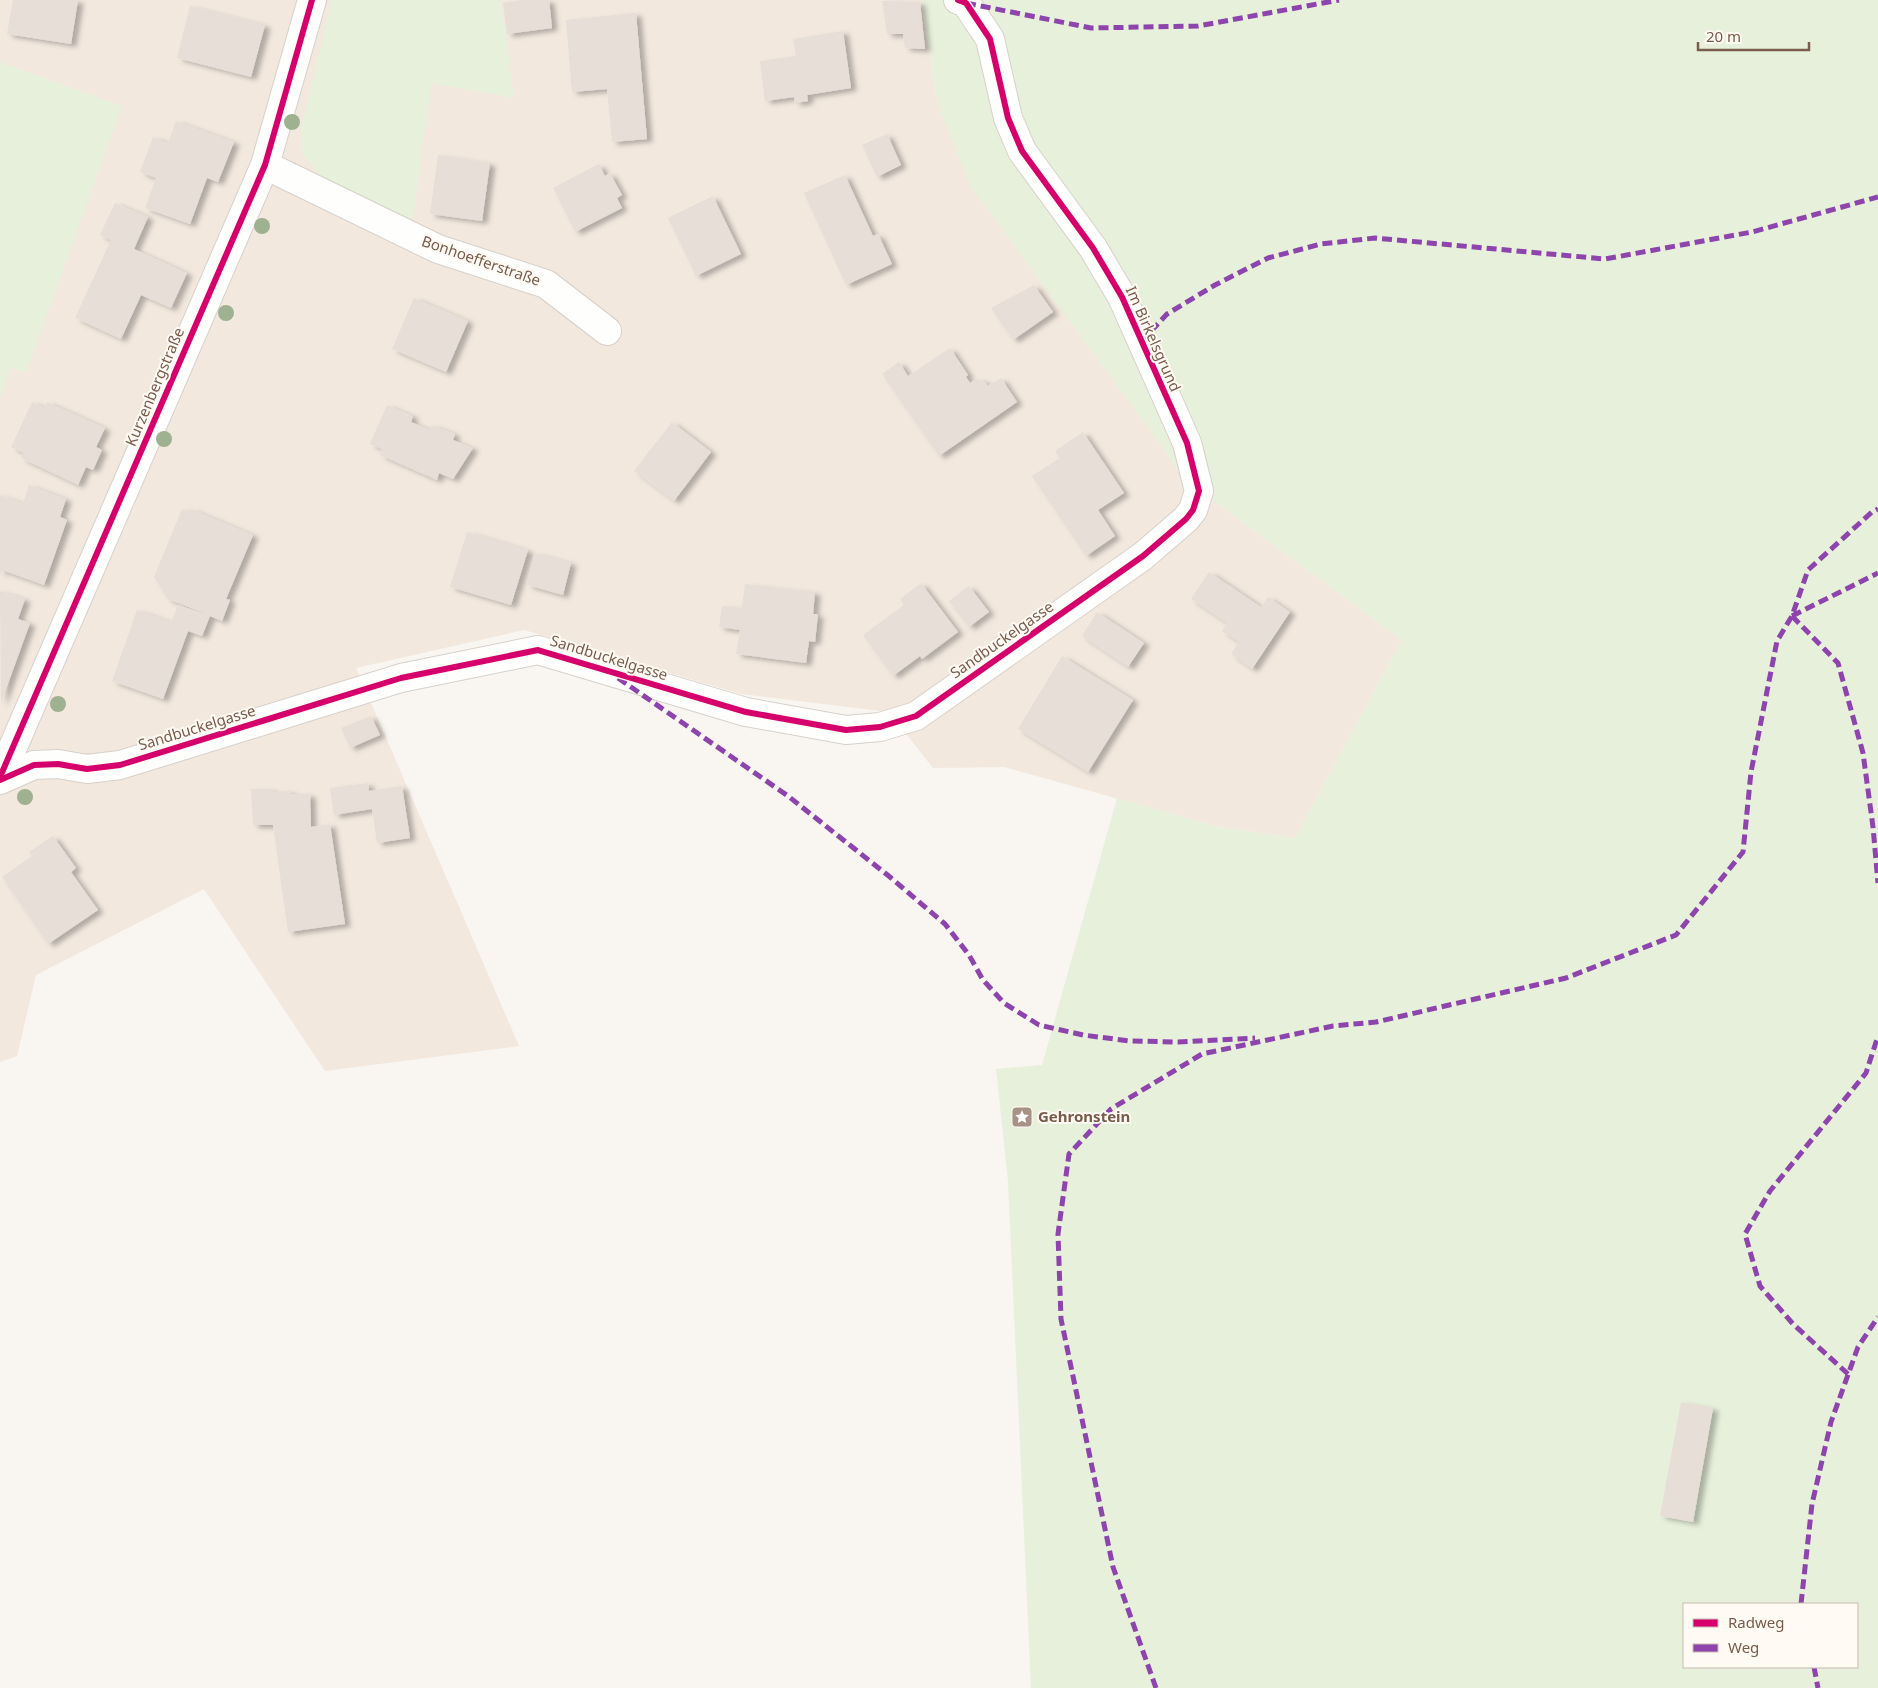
<svg xmlns="http://www.w3.org/2000/svg" width="1878" height="1688" font-family="'Noto Sans',sans-serif">
<style>
.residential{fill:#f2e8de}
.green{fill:#e7f0db;fill-rule:evenodd}
.building{fill:#e6ded7;filter:url(#shadow)}
.lines{fill:none;stroke-linecap:round;stroke-linejoin:round}
.minor-casing{stroke:#d7d1cb;stroke-width:30}
.minor{stroke:#fefefd;stroke-width:28}
.quiet{stroke:#8e44ad;stroke-width:5;stroke-dasharray:10 5;stroke-linecap:butt}
.cycleway-casing{stroke:#fffaf3;stroke-width:9}
.cycleway{stroke:#d6006c;stroke-width:6}
.tree{fill:#9eb190}
.labels{text-anchor:middle;stroke-width:4;stroke-linejoin:round;paint-order:stroke}
.street-label{font-size:15px;fill:#7a5c4d;stroke:#fffaf3}
.poi-label{font-size:15px;font-weight:bold;fill:#7a5c4d;stroke:#fffaf3;text-anchor:start}
</style>
<defs>
<filter id="shadow"><feDropShadow dx="5.5" dy="3" stdDeviation="2.5" flood-color="#0004"/></filter>
</defs>
<rect width="100%" height="100%" fill="#f9f5f0"/>
<path class="residential" d="M0 0H921L938 105 1186 480 1402 640 1295 838 1219 827 1004 767 933 768 889 712 741 694 524 630 356 668 519 1046 325 1071 204 889 36 975 17 1056 0 1062Z"/>
<g class="green">
<path d="M332 0H501L514 98 431 83 412 225 320 175 303 155 301 129Z"/>
<path d="M921 0H1878V1688H1031L1008 1181 996 1069 1042 1065 1117 798 1219 827 1295 838 1402 640 1186 480 970 185 938 105ZM1684 1604H1857V1667H1684Z"/>
<path d="M0 62 122 106 26 373 11 367 0 397Z"/>
</g>
<g class="building">
<path d="M13 0H78L71 44 7 34Z"/>
<path d="M522 0H549L552 28 507 34 503 3Z"/>
<path d="M882 1 920 2 925 49 905 48 903 34H887Z"/>
<path d="M190 6 265 25 251 77 177 58Z"/>
<path d="M636 13 647 139 612 142 607 89 572 92 566 20Z"/>
<path d="M843 31 851 88 807 95 808 101 795 103 794 97 765 101 760 61 796 56 793 39Z"/>
<path d="M176 121 234 142 218 182 207 178 190 224 145 208 156 178 140 172 153 137 168 143Z"/>
<path d="M887 134 901 165 877 177 862 145Z"/>
<path d="M438 155 490 163 482 221 430 214Z"/>
<path d="M599 164 605 176 610 173 622 195 617 198 622 208 575 232 553 188Z"/>
<path d="M845 175 873 236 878 234 892 264 846 285 804 193Z"/>
<path d="M713 196 741 254 696 276 668 218Z"/>
<path d="M115 203 148 217 134 249 187 273 171 308 141 295 121 339 75 318 111 240 100 235Z"/>
<path d="M1034 285 1053 312 1013 340 991 308Z"/>
<path d="M414 298 468 321 446 372 392 349Z"/>
<path d="M950 348 968 375 966 377 970 383 977 379 984 381 988 386 1001 378 1017 402 939 456 882 374 899 362 908 376Z"/>
<path d="M32 402 45 408 47 402 105 428 96 447 102 450 93 470 86 467 78 485 21 458 24 453 11 447Z"/>
<path d="M387 405 413 416 411 422 430 430 432 425 455 434 453 440 473 448 453 479 439 473 437 480 380 455 382 449 370 444Z"/>
<path d="M672 422 711 452 674 501 634 471Z"/>
<path d="M1083 432 1124 493 1098 510 1115 536 1086 556 1032 476 1060 458 1055 451Z"/>
<path d="M29 485 66 499 60 517 67 520 44 585 2 570 0 576V495L23 503Z"/>
<path d="M182 509 190 512 191 509 253 535 226 599 230 600 222 621 210 616 202 636 188 631 163 699 112 681 137 610 171 622 178 605 206 614 168 599 154 577Z"/>
<path d="M467 532 528 550 511 605 450 587Z"/>
<path d="M535 553 571 563 563 595 527 585Z"/>
<path d="M1209 572 1261 607 1268 597 1290 612 1252 669 1231 654 1239 642 1222 631 1227 623 1191 599Z"/>
<path d="M921 583 958 632 922 659 920 656 893 676 863 635 904 605 900 599Z"/>
<path d="M745 584 815 592 813 614H818L815 642 809 641 806 663 736 654 740 630 719 627 722 606 742 608Z"/>
<path d="M969 586 989 612 969 627 949 601Z"/>
<path d="M0 591 25 599 18 619 30 623 1 703Z"/>
<path d="M1097 612 1144 643 1128 667 1082 636Z"/>
<path d="M1062 656 1133 700 1088 772 1018 729Z"/>
<path d="M371 716 380 735 350 748 341 728Z"/>
<path d="M368 783 369 791 402 786 410 838 377 843 372 809 334 815 330 788Z"/>
<path d="M251 789H272L273 792 290 791 291 794H310L311 827 330 824 345 924 288 932 273 825H253Z"/>
<path d="M53 836 76 868 71 872 98 910 48 944 2 877 32 856 29 852Z"/>
<path d="M1681 1402 1713 1408 1693 1522 1660 1516Z"/>
</g>
<g class="lines">
<g class="minor-casing">
<g id="minor">
<path d="M265 165 438 249 546 284 607 331"/>
<path d="M0 777 265 165 312 0"/>
<path d="M0 780 34 765 58 764 87 769 120 765 401 678 538 650 746 712 846 730 880 727 916 716 1143 556 1186 519 1193 510 1199 491 1187 443 1122 297 1093 248 1022 151 1008 118 990 39 966 3 958 0"/>
</g>
</g>
<use href="#minor" class="minor"/>
<g class="quiet">
<path d="M966 3 1091 28 1198 26 1339 0"/>
<path d="M1141 342 1167 314 1215 285 1268 258 1321 244 1375 238 1605 259 1752 232 1878 197"/>
<path d="M1792 616 1838 663 1863 753 1873 827 1878 883"/>
<path d="M1792 616 1878 573"/>
<path d="M618 678 788 796 890 877 945 924 969 955 983 980 1004 1003 1039 1025 1083 1035 1130 1041 1178 1042 1255 1038"/>
<path d="M1848 1374 1793 1324 1760 1286 1745 1234 1770 1191 1866 1073 1878 1036"/>
<path d="M1801 1604 1812 1504 1831 1422 1858 1347 1878 1317"/>
<path d="M1814 1667 1818 1688"/>
<path d="M1156 1688 1113 1567 1061 1319 1058 1234 1069 1154 1111 1109 1202 1054 1333 1026 1376 1022 1566 978 1676 935 1743 852 1751 772 1777 641 1792 616 1808 570 1872 512 1878 509"/>
</g>
<g class="cycleway-casing">
<g id="cycleway">
<path d="M0 777 265 165 312 0"/>
<path d="M0 780 34 765 58 764 87 769 120 765 401 678 538 650 746 712 846 730 880 727 916 716 1143 556 1186 519 1193 510 1199 491 1187 443 1122 297 1093 248 1022 151 1008 118 990 39 966 3 958 0"/>
</g>
</g>
<use href="#cycleway" class="cycleway"/>
</g>
<g class="tree">
<circle cx="292" cy="122" r="8"/>
<circle cx="262" cy="226" r="8"/>
<circle cx="226" cy="313" r="8"/>
<circle cx="164" cy="439" r="8"/>
<circle cx="58" cy="704" r="8"/>
<circle cx="25" cy="797" r="8"/>
</g>
<defs>
<g id="sight-square" transform="scale(1.125)"><rect x="-9" y="-9" width="18" height="18" rx="4" fill="#a69286" stroke="#fffaf3"/><path d="M0-6L1.8-2.2L6-1.7L2.9 1.2L3.7 5.4L0 3.3L-3.7 5.4L-2.9 1.2L-6-1.7L-1.8-2.2Z" fill="#fff"/></g>
</defs>
<g fill-rule="evenodd">
<use href="#sight-square" x="1022" y="1117"/>
</g>
<g class="labels">
<g class="street-label">
<text transform="translate(481 261) rotate(19)" y="5">Bonhoefferstraße</text>
<text transform="translate(1153 339) rotate(66)" y="5">Im Birkelsgrund</text>
<text transform="translate(155 387) rotate(-67)" y="5">Kurzenbergstraße</text>
<text transform="translate(1002 640) rotate(-35)" y="5">Sandbuckelgasse</text>
<text transform="translate(609 658) rotate(17)" y="5">Sandbuckelgasse</text>
<text transform="translate(197 728) rotate(-17)" y="5">Sandbuckelgasse</text>
</g>
<g class="poi-label">
<text x="1038" y="1122">Gehronstein</text>
</g>
</g>
<rect x="1683" y="1603" width="175" height="65" fill="#fffaf3" stroke="#cabbb1"/>
<rect x="1693" y="1619" width="25" height="8" fill="#d6006c" stroke="#cabbb1"/>
<text x="1728" y="1628" font-size="15" fill="#7a5c4d">Radweg</text>
<rect x="1693" y="1644" width="25" height="8" fill="#8e44ad" stroke="#cabbb1"/>
<text x="1728" y="1653" font-size="15" fill="#7a5c4d">Weg</text>
<path d="M1698 42v8h111v-8" fill="none" stroke="#7a5c4d" stroke-width="2.5"/>
<text x="1706" y="42" font-size="15" fill="#7a5c4d" stroke="#fffaf3" stroke-width="4" paint-order="stroke">20 m</text>
</svg>
